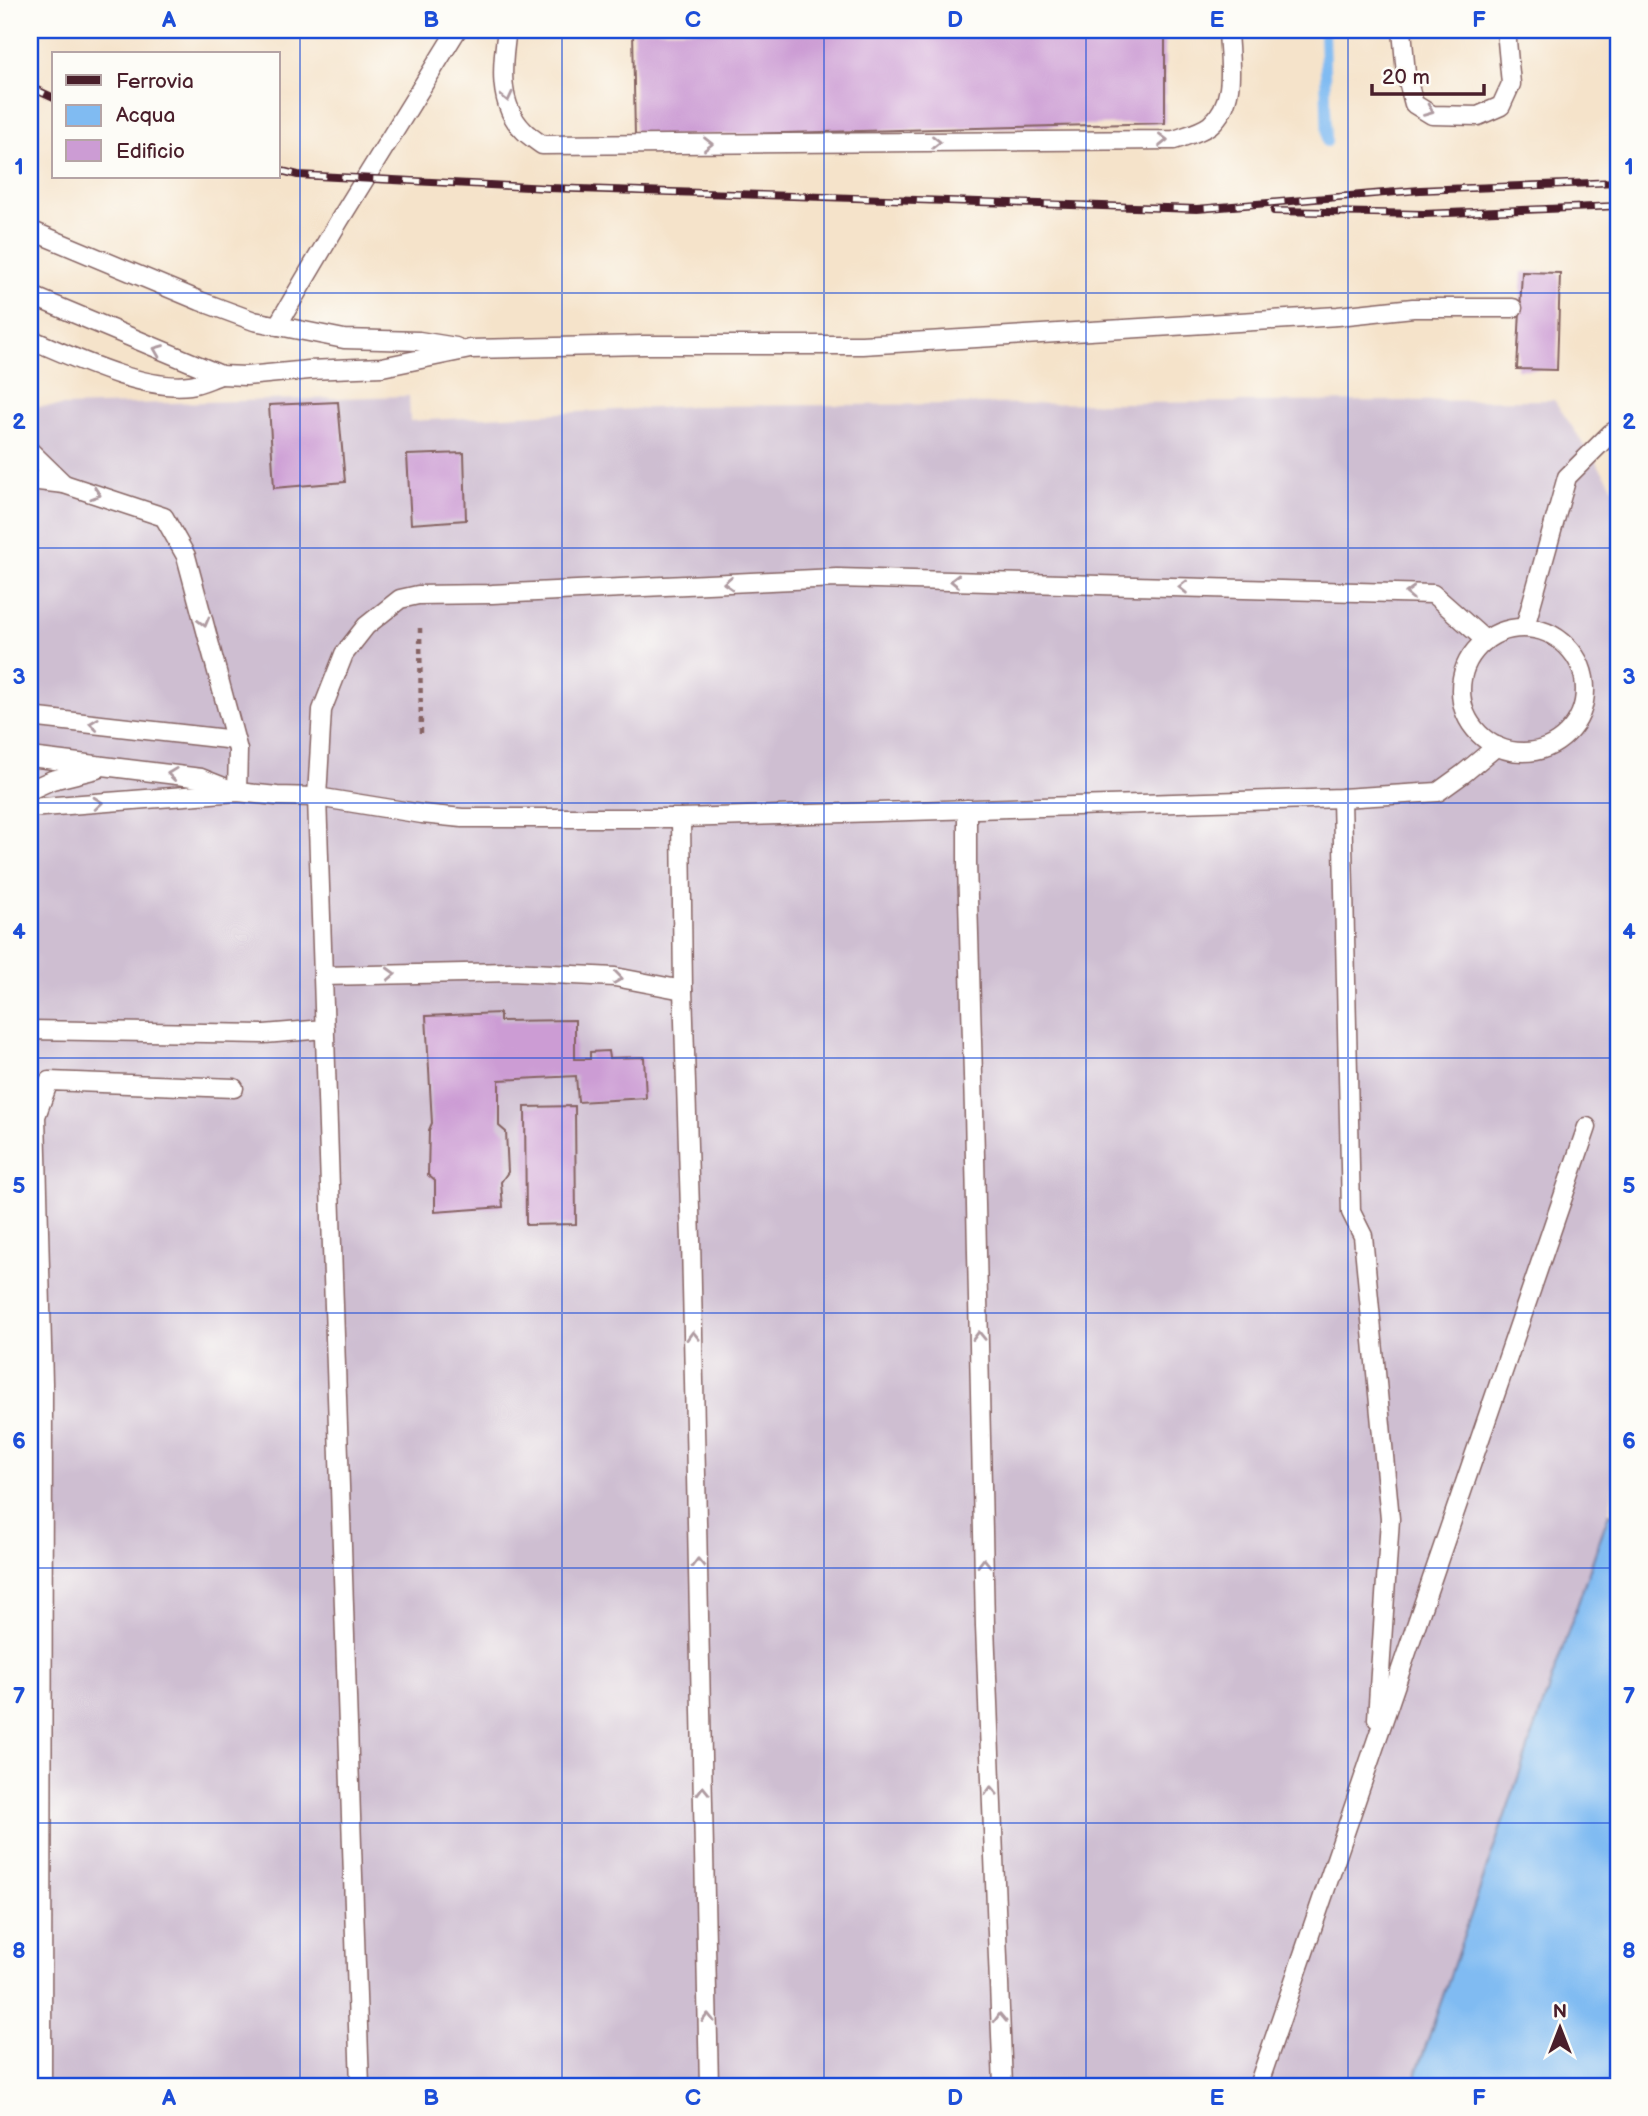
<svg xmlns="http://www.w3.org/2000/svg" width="1648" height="2116" font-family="'Balsamiq Sans',sans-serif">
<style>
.industrial{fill:#cebed1}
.water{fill:#80bbf2;stroke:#656d8e;stroke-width:2}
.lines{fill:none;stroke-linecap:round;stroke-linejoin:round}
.stream{stroke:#80bbf2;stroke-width:10}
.building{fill:#cc9cd4}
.service-casing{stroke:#866463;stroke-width:21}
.path{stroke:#866463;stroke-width:4.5;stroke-dasharray:5 5;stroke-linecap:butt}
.service{stroke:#fff;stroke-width:18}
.rail-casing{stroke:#4a1f2b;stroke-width:8}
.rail{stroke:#fdfcf7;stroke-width:5;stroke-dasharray:16;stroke-linecap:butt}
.oneway{stroke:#ae9aa0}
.grid{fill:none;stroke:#1d4ed8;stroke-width:2;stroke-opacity:0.55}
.neatline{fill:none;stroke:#1d4ed8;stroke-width:2.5}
.grid-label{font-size:23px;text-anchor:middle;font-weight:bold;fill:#1d4ed8}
</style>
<rect width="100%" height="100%" fill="#fdfcf7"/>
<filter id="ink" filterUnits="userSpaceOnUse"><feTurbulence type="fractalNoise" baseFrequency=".0143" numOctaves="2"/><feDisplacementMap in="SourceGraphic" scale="14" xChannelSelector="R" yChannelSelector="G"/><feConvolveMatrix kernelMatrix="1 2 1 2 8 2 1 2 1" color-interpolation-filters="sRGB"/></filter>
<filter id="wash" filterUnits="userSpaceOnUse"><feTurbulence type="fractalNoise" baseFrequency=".00686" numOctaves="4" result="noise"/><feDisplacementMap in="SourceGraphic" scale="28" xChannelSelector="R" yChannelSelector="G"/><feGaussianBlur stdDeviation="1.57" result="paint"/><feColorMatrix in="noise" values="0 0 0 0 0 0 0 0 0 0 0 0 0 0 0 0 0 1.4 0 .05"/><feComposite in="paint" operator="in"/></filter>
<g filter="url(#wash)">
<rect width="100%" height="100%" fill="#f5e3ca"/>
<path class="industrial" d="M409 396 410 421 693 406 1554 400 1617 493 1618 1455 1609 1513 1412 2086H30V407Z"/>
<path class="water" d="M1609 1513 1618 1516V2086H1412Z"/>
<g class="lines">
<path class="stream" d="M1324 30 1327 142"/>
</g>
<g id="blocks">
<g class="building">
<path d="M633 30H1165V123L635 137Z"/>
<path d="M1522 272 1560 273 1557 370 1517 369Z"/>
<path d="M338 402 345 482 274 488 269 405Z"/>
<path d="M464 453 466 520 411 524 407 455Z"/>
<path d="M500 1013V1021L575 1020V1059H590V1052L608 1051 609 1058 644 1057 646 1098 578 1102 576 1076 499 1080V1126L506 1132 508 1172 501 1182 503 1207 435 1212V1181L428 1175 429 1130 432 1123 426 1016Z"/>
<path d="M575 1106 576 1224 526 1225 525 1107Z"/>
</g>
</g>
</g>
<g filter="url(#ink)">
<use href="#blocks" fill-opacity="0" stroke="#866463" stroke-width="2"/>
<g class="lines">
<g class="service-casing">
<g id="service">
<path d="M507 30C502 63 497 105 524 131 530 137 537 141 542 145L1174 140C1185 136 1201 132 1210 125 1238 101 1229 62 1228 30"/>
<path d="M1402 30 1406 74 1414 104 1432 115 1478 116 1501 106 1511 84 1506 30"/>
<path d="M30 230 200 301 254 321 344 339 419 341 456 347"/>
<path d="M30 295 221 375 246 376 309 370 382 367 470 349 644 345H862L1338 316 1413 308H1513"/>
<path d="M277 326 339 221 457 30"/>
<path d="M30 339C73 357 143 391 190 385 200 384 211 378 221 375"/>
<path d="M30 451 64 484"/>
<path d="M30 480 64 484 164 517 186 556 238 750 237 792"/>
<path d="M1525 627 1567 477 1611 433 1618 429"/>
<circle cx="1523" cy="690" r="62"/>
<path d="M30 717 235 740"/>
<path d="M30 757 201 778 234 791"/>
<path d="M30 790 52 780 97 769"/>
<path d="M1342 798 1351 1212 1363 1236 1390 1519 1377 1719"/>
<path d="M30 808 237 792 277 796 317 797 422 814 462 818H681L1342 798 1438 792 1463 774 1497 746"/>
<path d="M967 809V863L974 1111 985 1626 1003 2086"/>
<path d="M323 976 511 972 615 977 683 990 681 818"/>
<path d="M683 990 691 1240 709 2086"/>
<path d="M30 1030 264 1034 325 1029"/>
<path d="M42 2086 43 1383 36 1116 49 1081 234 1088"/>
<path d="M360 2086 317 797 322 710 344 654 366 626 400 599 418 595 492 594 837 578 1433 594 1485 640"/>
<path d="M1258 2086 1587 1127"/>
</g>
</g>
<path class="path" d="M420 628 421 736"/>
<use href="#service" class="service"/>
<g class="rail-casing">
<g id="rail">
<path d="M30 87 54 98"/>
<path d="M278 170 298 175 548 188 1197 209 1420 190 1618 182"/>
<path d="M1274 211 1423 214 1618 206"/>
</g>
</g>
<use href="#rail" class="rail"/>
</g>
<defs><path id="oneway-chevron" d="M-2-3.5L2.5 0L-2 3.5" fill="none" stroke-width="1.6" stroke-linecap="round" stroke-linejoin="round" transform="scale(1.75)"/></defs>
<g class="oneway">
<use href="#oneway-chevron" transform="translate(507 97) rotate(77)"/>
<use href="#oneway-chevron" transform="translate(1429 111) rotate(22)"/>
<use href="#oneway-chevron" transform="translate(1163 140) rotate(-1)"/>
<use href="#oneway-chevron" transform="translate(936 142)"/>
<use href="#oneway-chevron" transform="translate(708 144)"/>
<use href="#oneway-chevron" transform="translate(158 350) rotate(-158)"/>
<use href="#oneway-chevron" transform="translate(96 494) rotate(18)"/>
<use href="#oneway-chevron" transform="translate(955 581) rotate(-179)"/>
<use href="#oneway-chevron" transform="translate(728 583) rotate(177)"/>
<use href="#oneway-chevron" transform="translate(1183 587) rotate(-179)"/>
<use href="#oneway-chevron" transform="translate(1410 593) rotate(-178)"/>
<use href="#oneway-chevron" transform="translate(204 622) rotate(75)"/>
<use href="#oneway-chevron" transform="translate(94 724) rotate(-173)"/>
<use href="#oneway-chevron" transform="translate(172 774) rotate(-173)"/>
<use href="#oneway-chevron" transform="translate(98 803) rotate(-5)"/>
<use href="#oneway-chevron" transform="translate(391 974) rotate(-2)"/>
<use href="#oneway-chevron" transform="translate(618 978) rotate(8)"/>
<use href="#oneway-chevron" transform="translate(693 1336) rotate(-91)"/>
<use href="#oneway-chevron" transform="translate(979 1336) rotate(-91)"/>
<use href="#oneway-chevron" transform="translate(698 1563) rotate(-91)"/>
<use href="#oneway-chevron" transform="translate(984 1563) rotate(-91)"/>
<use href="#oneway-chevron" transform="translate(703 1791) rotate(-91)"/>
<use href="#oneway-chevron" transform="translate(991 1791) rotate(-92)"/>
<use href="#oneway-chevron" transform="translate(708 2018) rotate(-91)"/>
<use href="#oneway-chevron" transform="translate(1000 2018) rotate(-92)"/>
</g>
</g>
<path class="grid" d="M300 30V2086M562 30V2086M824 30V2086M1086 30V2086M1348 30V2086M30 293H1618M30 548H1618M30 803H1618M30 1058H1618M30 1313H1618M30 1568H1618M30 1823H1618"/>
<rect width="1648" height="2116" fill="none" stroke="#fdfcf7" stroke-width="77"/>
<rect x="52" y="52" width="228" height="126" fill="#fdfcf7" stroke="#b5a4a5" stroke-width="2"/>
<rect x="66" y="75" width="35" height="10" fill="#4a1f2b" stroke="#b5a4a5" stroke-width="2"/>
<text x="116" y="88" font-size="21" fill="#4a1f2b">Ferrovia</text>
<rect x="66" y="105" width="35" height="21" fill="#80bbf2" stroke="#b5a4a5" stroke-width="2"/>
<text x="116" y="122" font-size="21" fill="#4a1f2b">Acqua</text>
<rect x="66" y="140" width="35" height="21" fill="#cc9cd4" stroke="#b5a4a5" stroke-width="2"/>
<text x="116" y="158" font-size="21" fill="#4a1f2b">Edificio</text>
<g transform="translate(1560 2028)" stroke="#fdfcf7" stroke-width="5" paint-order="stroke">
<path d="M0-5L12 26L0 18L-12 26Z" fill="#4a1f2b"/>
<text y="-10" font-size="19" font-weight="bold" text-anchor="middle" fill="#4a1f2b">N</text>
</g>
<path d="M1372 84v10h112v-10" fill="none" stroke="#4a1f2b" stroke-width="3.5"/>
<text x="1382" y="84" font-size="21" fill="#4a1f2b" stroke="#fdfcf7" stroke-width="5" paint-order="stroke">20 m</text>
<rect x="38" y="38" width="1572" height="2040" class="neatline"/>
<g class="grid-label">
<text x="169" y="27">A</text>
<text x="431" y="27">B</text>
<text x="693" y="27">C</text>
<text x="955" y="27">D</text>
<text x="1217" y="27">E</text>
<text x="1479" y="27">F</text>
<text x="19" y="174">1</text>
<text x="1629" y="174">1</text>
<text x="19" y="429">2</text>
<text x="1629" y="429">2</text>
<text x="19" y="684">3</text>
<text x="1629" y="684">3</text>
<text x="19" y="939">4</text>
<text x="1629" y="939">4</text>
<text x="19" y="1193">5</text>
<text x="1629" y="1193">5</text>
<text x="19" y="1448">6</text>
<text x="1629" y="1448">6</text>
<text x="19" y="1703">7</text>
<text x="1629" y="1703">7</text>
<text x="19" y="1958">8</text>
<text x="1629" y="1958">8</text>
<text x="169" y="2105">A</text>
<text x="431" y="2105">B</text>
<text x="693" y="2105">C</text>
<text x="955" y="2105">D</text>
<text x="1217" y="2105">E</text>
<text x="1479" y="2105">F</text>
</g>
</svg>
